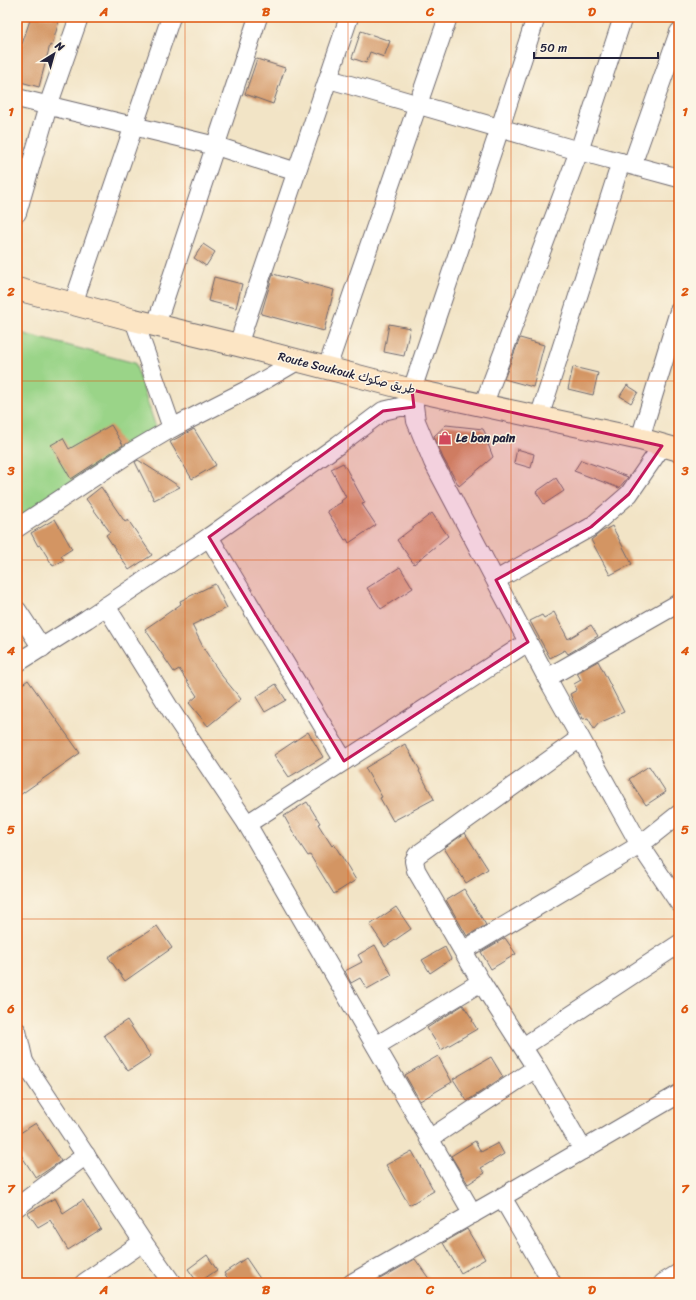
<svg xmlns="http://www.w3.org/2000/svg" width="696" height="1300" font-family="Sriracha,'Playpen Sans Arabic',sans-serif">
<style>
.green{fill:#9ad488;stroke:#5e7b62}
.building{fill:#d39563}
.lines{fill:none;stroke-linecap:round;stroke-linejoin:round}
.street-casing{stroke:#6b666c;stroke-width:20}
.secondary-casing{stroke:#6b666c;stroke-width:24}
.street{stroke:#fff;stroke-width:18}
.secondary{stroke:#fce5c4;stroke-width:22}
.marked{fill:#c2185b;fill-opacity:0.2;stroke:#c2185b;stroke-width:3;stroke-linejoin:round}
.grid{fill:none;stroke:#de560e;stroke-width:1;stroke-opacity:0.55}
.labels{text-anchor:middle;stroke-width:3;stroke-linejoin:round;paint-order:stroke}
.street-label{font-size:12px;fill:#22223b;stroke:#fcf5e5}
.poi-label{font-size:12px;font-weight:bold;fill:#22223b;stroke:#fcf5e5;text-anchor:start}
.neatline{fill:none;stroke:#de560e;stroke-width:1.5}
.grid-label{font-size:13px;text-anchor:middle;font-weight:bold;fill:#de560e}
</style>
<rect width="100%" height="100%" fill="#fcf5e5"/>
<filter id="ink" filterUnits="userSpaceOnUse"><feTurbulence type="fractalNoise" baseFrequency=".025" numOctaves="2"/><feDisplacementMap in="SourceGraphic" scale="8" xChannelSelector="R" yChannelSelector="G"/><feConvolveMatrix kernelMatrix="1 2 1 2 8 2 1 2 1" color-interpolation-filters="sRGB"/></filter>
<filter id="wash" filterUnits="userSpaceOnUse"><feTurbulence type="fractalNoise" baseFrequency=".012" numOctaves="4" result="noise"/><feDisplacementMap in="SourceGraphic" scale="16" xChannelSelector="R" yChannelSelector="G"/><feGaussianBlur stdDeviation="0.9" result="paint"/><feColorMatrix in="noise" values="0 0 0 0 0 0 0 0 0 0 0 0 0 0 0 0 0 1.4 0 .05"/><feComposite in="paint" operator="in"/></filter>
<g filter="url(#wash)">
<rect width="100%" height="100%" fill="#f2e4c6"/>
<path class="green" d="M17 332 135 363 156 428 17 524Z"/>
<g id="blocks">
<g class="building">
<path d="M31 17H60L52 46 50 45 39 87 17 81V54L20 43 22 44Z"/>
<path d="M361 31 390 41 384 57 370 52 366 63 352 58Z"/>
<path d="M257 59 285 68 273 104 245 94Z"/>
<path d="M203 244 215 252 206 266 194 258Z"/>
<path d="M273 274 334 290 324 331 261 314Z"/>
<path d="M214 277 242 284 236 308 208 301Z"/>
<path d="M389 324 410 328 404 356 384 352Z"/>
<path d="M520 338 544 345 533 387 504 379Z"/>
<path d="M573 367 598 373 593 395 568 389Z"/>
<path d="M627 385 638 392 631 403 620 396Z"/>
<path d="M111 425 123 445 71 479 51 445 63 438 69 449Z"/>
<path d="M446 425 483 429 490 442 488 444 493 457 459 486 443 458 434 436Z"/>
<path d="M194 429 216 465 192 479 170 442Z"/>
<path d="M517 449 534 454 531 468 514 463Z"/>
<path d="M138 460 171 481 180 487 154 500 135 462Z"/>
<path d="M581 460 628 477 619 488 574 471Z"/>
<path d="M343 463 365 503 362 504 376 525 349 543 347 539 345 540 327 511 342 502 341 501 346 497 331 469Z"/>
<path d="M556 478 564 491 544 504 536 492Z"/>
<path d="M101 487 125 522 128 520 152 555 129 570 106 535 110 532 86 499Z"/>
<path d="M432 513 448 536 414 564 397 540Z"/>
<path d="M55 519 72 549 61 556 64 560 53 566 40 545 38 546 31 533Z"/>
<path d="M612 526 632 564 610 575 591 540 601 532Z"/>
<path d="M400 567 413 588 381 609 367 588Z"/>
<path d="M215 584 227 608 192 625 204 649 222 676 241 699 208 726 189 703 197 696 179 669 174 672 145 629 181 604 180 601Z"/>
<path d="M554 612 568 639 591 625 598 636 568 654 565 650 550 658 530 621 542 615 544 618Z"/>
<path d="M598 661 624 712 599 723 594 729 588 718 583 719 581 714H579L570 694 577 690 574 684 581 680 577 673Z"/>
<path d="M28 680 80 753 17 797V688Z"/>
<path d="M276 684 286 700 265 712 256 697Z"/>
<path d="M308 732 323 757 289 777 274 755Z"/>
<path d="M405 744 420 770 419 771 434 799 393 821 380 798 382 797 365 768Z"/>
<path d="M649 766 666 792 646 805 629 779Z"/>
<path d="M307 802 320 823 318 824 332 846 334 844 356 880 334 894 310 855 308 856 298 841 284 816Z"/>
<path d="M465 833 488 869 466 883 444 848Z"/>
<path d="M464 889 486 925 467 936 446 900Z"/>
<path d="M396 907 411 929 385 947 370 925Z"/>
<path d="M157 926 172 948 125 981 108 957Z"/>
<path d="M505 938 516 954 491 969 481 952Z"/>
<path d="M375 945 392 975 367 989 360 978 351 983 345 971 362 962 358 955Z"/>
<path d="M445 947 451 959 430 973 422 960Z"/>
<path d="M463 1005 473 1020 472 1021 477 1029 441 1050 427 1028Z"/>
<path d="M127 1020 151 1056 128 1071 104 1035Z"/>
<path d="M438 1056 452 1082 420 1101 405 1075Z"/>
<path d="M491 1057 503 1077 467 1101 453 1079Z"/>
<path d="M36 1123 61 1161 36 1178 17 1149V1135Z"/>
<path d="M475 1141 481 1152 498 1143 504 1154 481 1168 485 1173 468 1184 451 1156Z"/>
<path d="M412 1151 434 1191 409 1205 386 1165Z"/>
<path d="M55 1198 63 1213 83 1200 101 1229 68 1250 50 1220 38 1227 28 1213Z"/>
<path d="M467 1229 485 1259 461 1273 443 1243Z"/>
<path d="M207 1255 217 1270 198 1283 188 1269Z"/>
<path d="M246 1258 263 1283H231L224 1273Z"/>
<path d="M415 1259 432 1283H373Z"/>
</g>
</g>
</g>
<g filter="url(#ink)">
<use href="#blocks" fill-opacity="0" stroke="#6b666c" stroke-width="1"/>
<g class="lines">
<g class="street-casing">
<g id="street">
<path d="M536 17 500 128 412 390 416 421 433 462 547 678 640 845 679 903"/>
<path d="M329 79 579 151 679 178"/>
<path d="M17 98 216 146 297 172"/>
<path d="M632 165 679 32"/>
<path d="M17 213 48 106 79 17"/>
<path d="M73 304 171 17"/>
<path d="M134 320 172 428"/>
<path d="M156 325 258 17"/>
<path d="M238 345 349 17"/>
<path d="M327 368 448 17"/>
<path d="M483 406 579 151 623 17"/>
<path d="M539 418 621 162"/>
<path d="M640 439 679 311"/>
<path d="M17 528 133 451 172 428 249 389 297 361"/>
<path d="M209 537 344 761"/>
<path d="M496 580 591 527 629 494 662 446"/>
<path d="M106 606 172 712 247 824 473 1214"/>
<path d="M17 610 42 648"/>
<path d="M17 663 87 619 209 537 338 445 383 411 400 407H414"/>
<path d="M547 678 679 603"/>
<path d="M580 738 417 855 414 861 416 870 481 982 536 1068 583 1150"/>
<path d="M247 824 528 642"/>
<path d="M464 950 640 845 679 814"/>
<path d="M17 1031 24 1062 17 1067"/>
<path d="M376 1046 481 982"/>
<path d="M523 1047 679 944"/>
<path d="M24 1062 143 1242 172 1283"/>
<path d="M429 1139 536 1068"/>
<path d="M17 1207 86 1155"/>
<path d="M84 1283 143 1242"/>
<path d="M352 1283 502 1197"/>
<path d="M552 1283 502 1197 679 1094"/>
<path d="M663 1283 679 1273"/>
</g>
</g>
<g class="secondary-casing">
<path id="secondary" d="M17 289 134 320 238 345 412 390 640 439 679 450"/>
</g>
<use href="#street" class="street"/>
<use href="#secondary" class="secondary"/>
</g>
</g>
<path class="marked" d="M412 390 662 446 629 494 591 527 496 580 528 642 344 761 209 537 383 411 414 407Z"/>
<path class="grid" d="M185 17V1283M348 17V1283M511 17V1283M17 201H679M17 381H679M17 560H679M17 740H679M17 919H679M17 1099H679"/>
<defs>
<g id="shop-bare" transform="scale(1.08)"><path d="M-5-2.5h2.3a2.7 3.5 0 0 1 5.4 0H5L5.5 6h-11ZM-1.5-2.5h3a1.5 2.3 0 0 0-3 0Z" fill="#d1495b" stroke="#fcf5e5" stroke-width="2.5" paint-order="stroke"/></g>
</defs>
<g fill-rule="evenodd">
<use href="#shop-bare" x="445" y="438"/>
</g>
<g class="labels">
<g class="street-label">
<text transform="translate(347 373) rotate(14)" y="4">Route Soukouk طريق صكوك</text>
</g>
<g class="poi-label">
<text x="456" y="442">Le bon pain</text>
</g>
</g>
<rect width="696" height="1300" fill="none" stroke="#fcf5e5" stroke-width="44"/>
<g transform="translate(54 54) rotate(37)" stroke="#fcf5e5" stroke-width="3" paint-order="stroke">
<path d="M0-3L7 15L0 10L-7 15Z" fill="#22223b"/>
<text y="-6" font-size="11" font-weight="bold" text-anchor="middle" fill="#22223b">N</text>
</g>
<path d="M534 52v6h124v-6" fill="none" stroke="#22223b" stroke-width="2"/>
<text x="540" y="52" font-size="12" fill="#22223b" stroke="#fcf5e5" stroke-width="3" paint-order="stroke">50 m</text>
<rect x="22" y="22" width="652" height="1256" class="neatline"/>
<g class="grid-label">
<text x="104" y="16">A</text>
<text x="266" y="16">B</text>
<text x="430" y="16">C</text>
<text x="592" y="16">D</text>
<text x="11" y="116">1</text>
<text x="685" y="116">1</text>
<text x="11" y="296">2</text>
<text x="685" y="296">2</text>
<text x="11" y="475">3</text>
<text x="685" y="475">3</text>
<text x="11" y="655">4</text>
<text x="685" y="655">4</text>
<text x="11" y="834">5</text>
<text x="685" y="834">5</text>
<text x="11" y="1013">6</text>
<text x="685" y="1013">6</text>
<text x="11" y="1193">7</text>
<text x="685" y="1193">7</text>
<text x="104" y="1294">A</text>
<text x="266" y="1294">B</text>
<text x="430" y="1294">C</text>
<text x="592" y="1294">D</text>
</g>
</svg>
